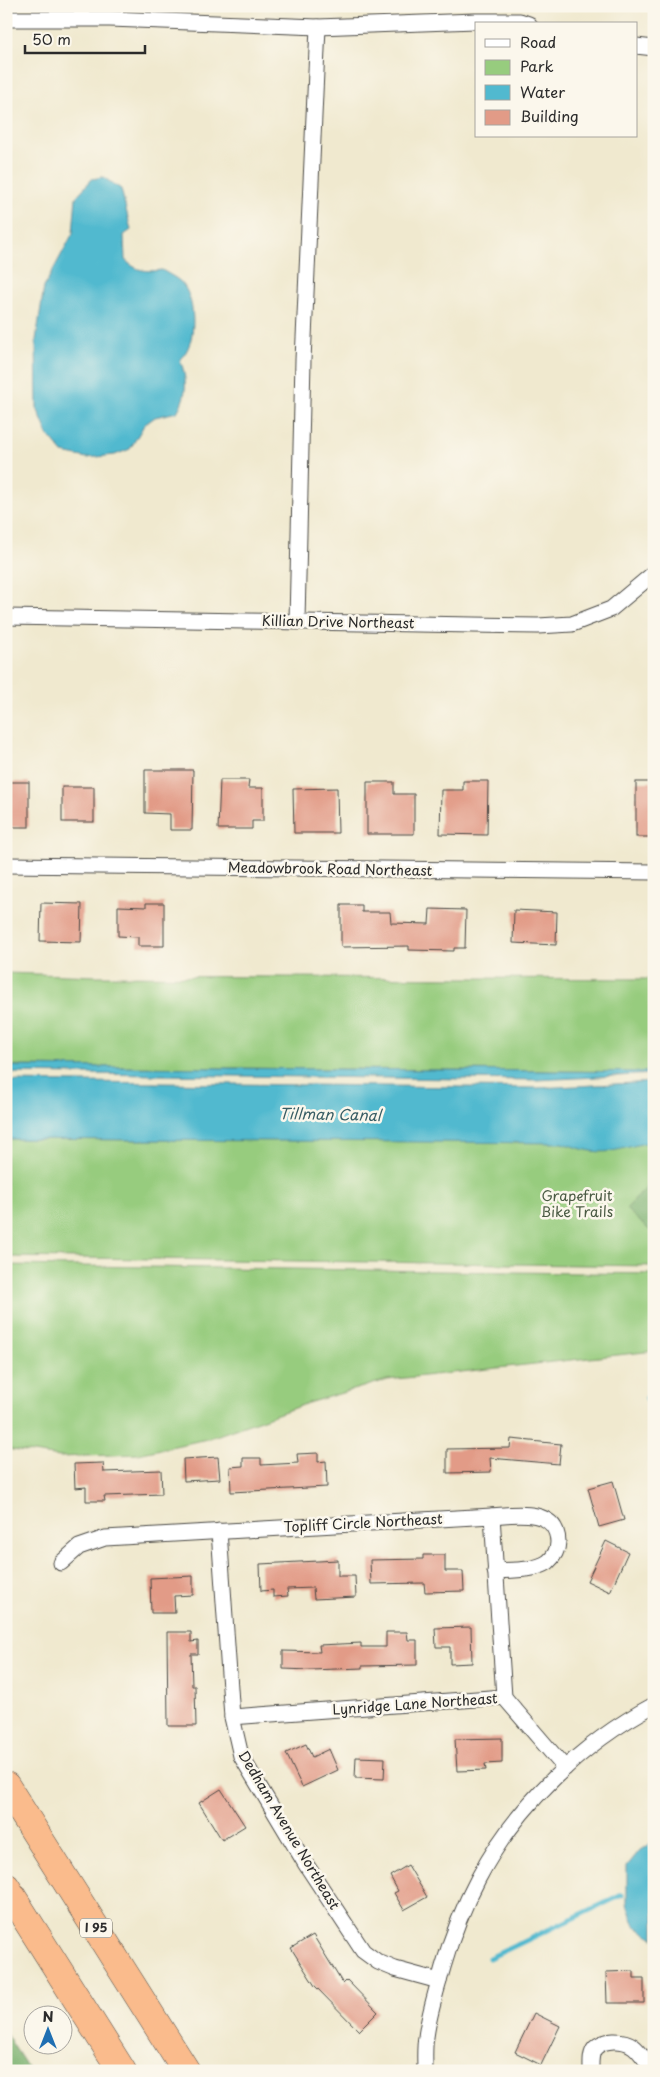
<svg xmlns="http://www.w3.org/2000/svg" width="660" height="2077" font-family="'Playpen Sans',sans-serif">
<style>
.green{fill:#97cc7e;stroke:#617c54}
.forest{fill:#79b06d;stroke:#526e4c}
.water{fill:#51b9cf;stroke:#3e727d}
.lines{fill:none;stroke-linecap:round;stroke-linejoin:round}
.stream{stroke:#51b9cf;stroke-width:5}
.building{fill:#e29b87}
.minor-casing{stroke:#494844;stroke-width:17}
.motorway-casing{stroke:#494844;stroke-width:29}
.minor{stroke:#fff;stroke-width:15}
.motorway{stroke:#fabb8c;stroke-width:28}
.labels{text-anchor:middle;stroke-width:5;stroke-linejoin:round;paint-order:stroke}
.shield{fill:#fbf7ec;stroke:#696865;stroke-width:1}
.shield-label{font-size:12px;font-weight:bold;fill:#2b2b2b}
.street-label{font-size:14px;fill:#2b2b2b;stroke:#fbf7ec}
.park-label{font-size:14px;fill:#4b5b44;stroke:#fbf7ec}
.water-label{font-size:15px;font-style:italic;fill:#385d64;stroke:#fbf7ec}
</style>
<rect width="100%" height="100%" fill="#fbf7ec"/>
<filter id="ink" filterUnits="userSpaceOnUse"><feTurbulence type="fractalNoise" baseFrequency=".02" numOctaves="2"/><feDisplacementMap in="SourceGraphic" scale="10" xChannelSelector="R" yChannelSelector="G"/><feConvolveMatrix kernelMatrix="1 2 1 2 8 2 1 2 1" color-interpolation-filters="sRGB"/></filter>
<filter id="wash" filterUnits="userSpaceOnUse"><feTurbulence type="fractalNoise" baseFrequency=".0096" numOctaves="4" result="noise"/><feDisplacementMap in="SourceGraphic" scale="20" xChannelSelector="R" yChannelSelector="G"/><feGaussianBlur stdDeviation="1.12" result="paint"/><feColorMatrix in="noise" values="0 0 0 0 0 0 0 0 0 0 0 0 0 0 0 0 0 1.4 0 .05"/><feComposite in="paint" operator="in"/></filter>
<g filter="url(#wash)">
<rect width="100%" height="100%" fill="#f0e9cf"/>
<g class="green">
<path d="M6 973 97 976 654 979V1072L6 1066Z"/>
<path d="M6 1139 654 1143V1266L6 1257Z"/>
<path d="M6 1265 654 1274V1351L387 1380 311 1402 207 1439 138 1454 60 1457 6 1449Z"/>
</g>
<g class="forest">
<path d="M654 1180V1234L626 1209Z"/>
<path d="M6 2034 30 2071H6Z"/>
</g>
<g class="water">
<path d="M103 177 121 189 131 230 124 235 125 260C137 271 145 272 162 270 168 274 180 279 184 286 196 303 197 345 180 359 187 379 188 394 177 412L155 417 144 425 130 449 115 455 87 458 63 453 48 435 37 408 36 340 44 287 73 233 76 197 92 179Z"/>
<path d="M6 1066 654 1072V1074L537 1080 6 1073Z"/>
<path d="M6 1081 537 1088 654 1082V1142C639 1143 626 1149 611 1151 594 1154 578 1148 562 1143L6 1139Z"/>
<path d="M654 1842V1938L635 1926 627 1904V1866L640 1850Z"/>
</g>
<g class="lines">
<g class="stream">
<path d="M647 1398 654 1418"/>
<path d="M489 1958 622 1895"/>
</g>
</g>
<g id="blocks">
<g class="building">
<path d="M145 770H193L192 830H170V814L145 813Z"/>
<path d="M220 780H249L248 788H263V821H252V829H218Z"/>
<path d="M463 781H488L487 835 440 834 441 790H463Z"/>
<rect x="6" y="782" width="23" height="45"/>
<path d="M367 782H394V794H414V834H367Z"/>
<rect x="636" y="782" width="18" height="55"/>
<rect x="62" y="787" width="32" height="35"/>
<path d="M337 788 338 833H294L293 789Z"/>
<path d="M41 903 82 904 81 942 40 941Z"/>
<path d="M146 903H164V946H138V937L118 936V906L146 907Z"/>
<path d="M341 905H362V912H390L391 923 429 924 430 909 466 910 465 948H454V951L409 950V946L341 947Z"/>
<path d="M514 910 557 912 556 945 513 943Z"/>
<path d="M511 1439 561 1444 559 1464 490 1458 491 1472 447 1473V1449L510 1448Z"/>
<path d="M318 1453V1462L326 1461 327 1487 231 1492 230 1467 243 1466V1458H261V1465L298 1463 297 1454Z"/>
<path d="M218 1457 220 1479 184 1481 183 1459Z"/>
<path d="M103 1463 104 1472 161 1470 162 1494 104 1496 105 1501H86V1487L75 1488 74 1464Z"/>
<path d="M613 1481 624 1520 599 1527 588 1488Z"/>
<path d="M606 1541 628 1552 610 1592 587 1581Z"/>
<path d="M423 1555H445V1571H463L464 1591 425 1592 424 1583 371 1584 370 1560 423 1559Z"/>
<path d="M338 1560V1576H355L356 1597 314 1599 313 1588 287 1589 288 1596 273 1597V1590L261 1591 260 1564Z"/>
<path d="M193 1576V1595L174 1596 175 1613H151L150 1578Z"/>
<path d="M471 1627 472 1663 450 1664V1647H436L435 1628Z"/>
<path d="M167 1632H191V1642L198 1641V1654H191L192 1686H195L196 1726H168Z"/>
<path d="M386 1632H407L408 1640H417V1665L362 1666V1668L311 1670 283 1669V1651L320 1652 319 1645 361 1643V1647H386Z"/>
<path d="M502 1738V1763L485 1764 486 1770 457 1771 455 1739Z"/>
<path d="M306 1744 312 1757 329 1749 338 1770 302 1787 286 1753Z"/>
<path d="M356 1757 385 1758 384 1779 355 1778Z"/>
<path d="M221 1789 245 1826 222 1840 199 1803Z"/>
<path d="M408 1865 427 1897 404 1910 394 1893 398 1891 390 1876Z"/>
<path d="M313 1935 343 1984 347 1980 378 2012 359 2031 315 1986 291 1948Z"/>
<path d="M634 1971V1978H644V2003H607L606 1972Z"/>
<path d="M534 2013 560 2026 541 2065 515 2052Z"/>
</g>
</g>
</g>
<g filter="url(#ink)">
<use href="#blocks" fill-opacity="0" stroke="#494844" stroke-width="1"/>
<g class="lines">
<g class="minor-casing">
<g id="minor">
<path d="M6 19H110L318 27 475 21H520L529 24"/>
<path d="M636 46 654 48"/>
<path d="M6 617 538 626 572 624 611 609 654 573"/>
<path d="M297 621 303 360 318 27"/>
<path d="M6 865 654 872"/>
<path d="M492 1516C514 1514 557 1507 558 1542 558 1549 554 1557 548 1562 535 1571 511 1570 495 1571"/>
<path d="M219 1531 232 1717 241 1756 305 1863 363 1951 378 1962 395 1969 439 1981"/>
<path d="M61 1563 79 1547 105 1538 492 1516 504 1697"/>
<path d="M232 1717 504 1697 565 1768"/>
<path d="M425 2071C425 2060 424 2048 426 2037 429 2013 437 1989 443 1967 452 1936 463 1907 478 1879 516 1806 582 1743 654 1705"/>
<path d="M591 2071C591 2063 590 2054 595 2048 604 2039 623 2039 633 2046 641 2052 647 2063 654 2071"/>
</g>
</g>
<g class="motorway-casing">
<g id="motorway">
<path d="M6 1786 186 2071"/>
<path d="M6 1887 122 2071"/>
</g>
</g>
<use href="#minor" class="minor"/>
<use href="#motorway" class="motorway"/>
</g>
</g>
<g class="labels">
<rect class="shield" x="80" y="1918.5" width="32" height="19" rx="4"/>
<g class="shield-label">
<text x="96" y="1932">I 95</text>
</g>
<g class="street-label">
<text transform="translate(338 622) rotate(1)" y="5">Killian Drive Northeast</text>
<text transform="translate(330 869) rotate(1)" y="5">Meadowbrook Road Northeast</text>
<text transform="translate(363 1523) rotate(-3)" y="5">Topliff Circle Northeast</text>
<text transform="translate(415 1704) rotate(-4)" y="5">Lynridge Lane Northeast</text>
<text transform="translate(289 1830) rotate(59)" y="5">Dedham Avenue Northeast</text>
</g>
<g class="park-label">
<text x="577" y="1201">Grapefruit<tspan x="577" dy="16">Bike Trails</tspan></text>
</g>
<g class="water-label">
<text transform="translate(330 1115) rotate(1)" y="5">Tillman Canal</text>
</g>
</g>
<rect width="660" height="2077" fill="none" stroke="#fbf7ec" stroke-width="25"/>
<rect x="475" y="22" width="162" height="115" fill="#fbf7ec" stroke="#a8a59f"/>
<rect x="485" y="39" width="25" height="8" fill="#ffffff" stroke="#a8a59f"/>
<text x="520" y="48" font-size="15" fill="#2b2b2b">Road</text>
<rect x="485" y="60" width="25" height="15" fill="#97cc7e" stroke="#a8a59f"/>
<text x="520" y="72" font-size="15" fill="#2b2b2b">Park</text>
<rect x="485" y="85" width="25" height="15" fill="#51b9cf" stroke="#a8a59f"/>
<text x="520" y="98" font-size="15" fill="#2b2b2b">Water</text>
<rect x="485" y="110" width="25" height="15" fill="#e29b87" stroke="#a8a59f"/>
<text x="520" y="122" font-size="15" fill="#2b2b2b">Building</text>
<g transform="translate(48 2030)"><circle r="24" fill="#fbf7ec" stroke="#a8a59f"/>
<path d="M0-4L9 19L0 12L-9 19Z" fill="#1f6fb2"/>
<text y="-8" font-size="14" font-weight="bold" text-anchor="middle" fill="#2b2b2b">N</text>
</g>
<path d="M25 45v8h120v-8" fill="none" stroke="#2b2b2b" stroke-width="2.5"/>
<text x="32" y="45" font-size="15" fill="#2b2b2b" stroke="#fbf7ec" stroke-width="4" paint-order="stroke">50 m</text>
</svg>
